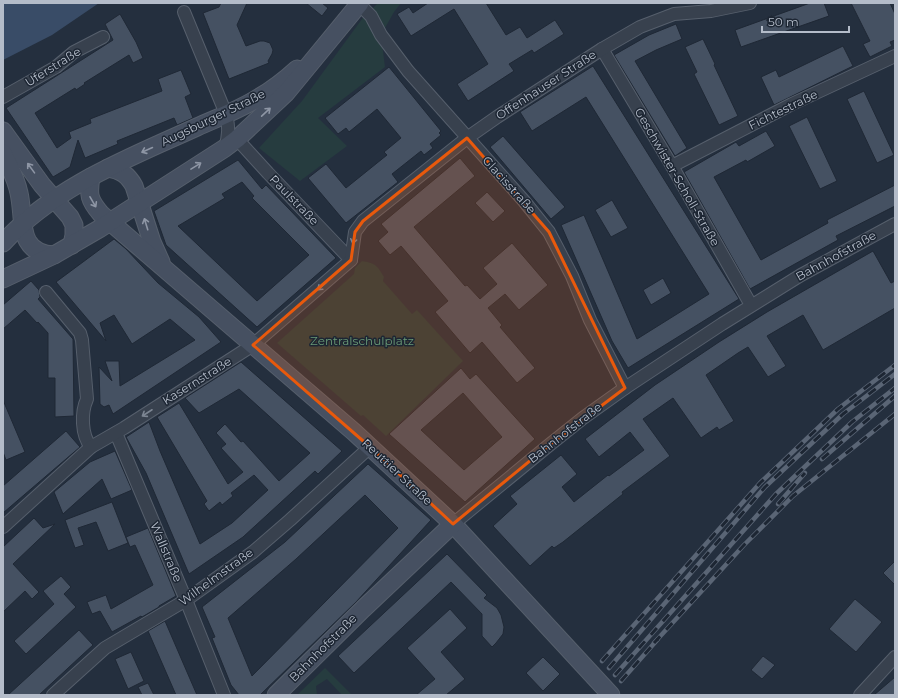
<svg xmlns="http://www.w3.org/2000/svg" width="898" height="698" font-family="Montserrat,sans-serif">
<style>
.green{fill:#263c3f}
.water{fill:#394c67}
.building{fill:#455162;stroke:#1f2835;fill-rule:evenodd}
.lines{fill:none;stroke-linecap:round;stroke-linejoin:round}
.street-casing{stroke:#565f6c;stroke-width:14}
.secondary-casing{stroke:#565f6c;stroke-width:19}
.street{stroke:#38414e;stroke-width:12}
.secondary{stroke:#465061;stroke-width:17}
.rail-casing{stroke:#5a6575;stroke-width:4.5}
.rail{stroke:#1d2633;stroke-width:3;stroke-dasharray:9;stroke-linecap:butt}
.oneway{stroke:#8e96a5}
.oneway2{stroke:#7c8592}
.marked{fill:#e8590c;fill-opacity:0.2;stroke:#e8590c;stroke-width:3;stroke-linejoin:round}
.labels{text-anchor:middle;stroke-width:3;stroke-linejoin:round;paint-order:stroke}
.street-label{font-size:12px;fill:#b4bcc9;stroke:#1d2633}
.park-label{font-size:12px;fill:#6b9a76;stroke:#1d2633}
</style>
<rect width="100%" height="100%" fill="#242f3e"/>
<g class="green">
<path d="M378 3H401L394 12 381 35 385 67 318 118 347 146 300 181 259 148 302 101 362 19Z"/>
<path d="M362 261C375 263 377 265 384 277L383 281 412 314 417 310 463 361 386 436 363 415 361 416 277 343 354 274 355 268Z"/>
<path d="M325 668 352 695H342L327 679 316 686 317 695H297Z"/>
</g>
<path class="water" d="M3 3H99L52 35 3 60Z"/>
<g class="building">
<path d="M221 3H247L237 25 246 46 260 41H264L270 43 273 50 272 54 268 61 269 63 229 79 203 13 219 7Z"/>
<path d="M306 3H322L328 8 322 16Z"/>
<path d="M428 3H486L506 35 520 27 527 38 555 20 564 34 534 53 532 50 509 64 514 71 468 101 457 84 488 64 454 9 411 36 397 14 409 7 413 13Z"/>
<path d="M810 3H824L829 16 741 47 735 30Z"/>
<path d="M851 3H890L895 14V40L890 42 892 46 870 57 863 44 870 41Z"/>
<path d="M120 14 136 42 143 58 133 63 129 55 84 83 85 84 76 90 75 88 35 113 57 148 71 138 69 132 91 123 90 119 162 91 158 79 181 70 191 94 185 97 193 118 177 125 174 118 117 141 118 144 85 158 78 140 70 167 53 177 6 108 113 40 105 24Z"/>
<path d="M676 24 682 39 656 50 635 61 687 148 675 156 614 55 649 35Z"/>
<path d="M703 39 715 64 714 65 738 116 719 125 694 74 697 72 685 47Z"/>
<path d="M843 46 853 66 774 105 761 77 776 70 779 77Z"/>
<path d="M593 66 739 299 628 368 612 341 561 225 584 215 637 339 709 294 586 97 532 131 520 112Z"/>
<path d="M389 67 441 131 439 133 441 135 430 144 433 148 424 155 421 151 392 174 398 182 346 223 308 178 326 164 346 188 387 155 384 152 401 138 377 109 349 132 346 128 338 134 325 118Z"/>
<path d="M864 91 894 155 877 163 847 99Z"/>
<path d="M807 117 837 181 820 189 789 126Z"/>
<path d="M766 131 775 146 747 162 746 160 714 177 761 260 828 223 827 220 895 185V206L836 236 838 240 750 289 684 172 736 142 739 146Z"/>
<path d="M503 136 565 207 551 219 490 147Z"/>
<path d="M460 158 475 176 414 227 465 286 467 285 480 299 497 284 483 268 512 243 548 285 519 310 505 294 488 308 502 325 500 327 535 368 517 383 482 342 470 353 435 312 448 301 401 246 390 255 378 241 388 232 381 224Z"/>
<path d="M238 160 262 189 266 185 336 258 257 327 166 245 154 211ZM242 182 254 196 252 198 309 255 257 301 178 226 225 198 222 194Z"/>
<path d="M487 192 505 211 493 222 475 203Z"/>
<path d="M612 200 628 228 611 237 595 210Z"/>
<path d="M114 239 126 249 158 283 199 317 221 342 113 414 109 405 104 407 100 404 99 367 112 381 105 361H119L120 386 195 340 170 319 132 344 114 315 100 323 106 341 56 282Z"/>
<path d="M873 251 891 283 895 281V308L823 350 803 315 767 336 786 366 768 377 748 347 738 353 706 375 734 421 719 430 717 427 701 438 673 398 643 419 670 456 622 492 623 494 563 542 554 548 552 546 530 566 493 526 517 504 510 496 561 455 577 474 562 487 574 502 608 475 609 476 644 450 630 432 599 457 585 439 655 385 719 342 767 312Z"/>
<path d="M663 278 671 293 651 305 643 290Z"/>
<path d="M31 281 39 290 40 297 38 299 73 339 74 416 55 417V378H48V333L38 322 37 323 25 310 3 329V305Z"/>
<path d="M241 362 342 451 318 474 315 471 243 537 189 574 146 473 126 437 149 422 160 451 200 544 232 523 268 490 254 475 231 493 233 496 222 505 220 502 209 511 204 504 207 501 157 417 179 403 228 484 243 472 221 448 226 444 216 433 225 424 241 442 243 441 279 481 310 453 239 389 199 413 185 398Z"/>
<path d="M461 368 470 379 476 374 535 439 465 502 389 434ZM463 393 502 437 464 470 421 430Z"/>
<path d="M3 400 25 452 6 460 3 452Z"/>
<path d="M66 431 80 447 3 513V486Z"/>
<path d="M115 451 132 490 111 499 102 479 63 514 54 492 90 462Z"/>
<path d="M368 464 431 520 356 602 260 695H239L231 685 212 638 215 637 202 607 285 542ZM365 495 398 528 252 676 228 618 296 559Z"/>
<path d="M112 502 128 543 108 551 96 522 78 528 84 545 75 548 65 520Z"/>
<path d="M34 518 43 528 55 524 13 564 39 592 32 599 25 591 3 612V547Z"/>
<path d="M148 528 176 596 159 606V607L142 617 141 616 112 632 100 611 92 614 87 602 106 595 111 609 153 585 135 545 130 547 126 537Z"/>
<path d="M447 554 487 595 484 598 497 608 501 615 504 627 503 634 496 643 492 647 482 636V614L451 582 354 673 338 656Z"/>
<path d="M895 561V585L883 573Z"/>
<path d="M61 576 71 587 64 594 76 607 26 654 14 641 54 604 43 591Z"/>
<path d="M855 599 882 622 856 652 829 629Z"/>
<path d="M450 609 467 628 441 652 465 679 446 695H416L435 679 407 648Z"/>
<path d="M165 621 187 672 197 695H176L148 631Z"/>
<path d="M79 630 93 645 81 656 39 695H8Z"/>
<path d="M131 652 144 681 128 689 115 659Z"/>
<path d="M763 656 775 665 762 679 751 670Z"/>
<path d="M543 657 560 674 543 691 526 673Z"/>
<path d="M895 677V695H874Z"/>
<path d="M148 683 154 695H142L138 687Z"/>
</g>
<g class="lines">
<g class="street-casing">
<g id="street">
<path d="M359 4 371 16 381 35 408 71 524 201 549 232 572 276 590 320 625 388"/>
<path d="M184 12 226 114C229 127 229 135 225 148"/>
<path d="M602 49 672 166 751 305"/>
<path d="M3 97 56 67 74 52 103 37"/>
<path d="M237 139 268 173 351 260"/>
<path d="M672 166 792 104 895 56"/>
<path d="M46 292 80 333 82 340 87 399C81 412 81 435 91 447"/>
<path d="M116 433 186 600 224 695"/>
<path d="M453 524 548 446 583 418 625 388 722 324 801 275 895 224"/>
<path d="M3 527 91 447 124 428 253 345 351 260 355 232 363 221 467 138 497 117 602 49 640 27 674 14 711 11 750 3"/>
<path d="M53 695 105 648 186 600 253 552 290 520 370 447"/>
<path d="M860 695 895 657"/>
</g>
</g>
<g class="secondary-casing">
<g id="secondary">
<path d="M3 131 42 185 70 217 74 225V235L72 245"/>
<path d="M3 153C9 166 16 178 19 193 25 219 16 253 54 255"/>
<path d="M108 168C121 170 128 175 134 186L152 242 161 262"/>
<path d="M91 177C88 195 89 200 101 214L354 432 453 524 611 695"/>
<path d="M3 243C55 186 129 158 197 127 217 118 239 110 258 98 272 90 285 80 297 69"/>
<path d="M3 279 54 255 99 229 225 148 237 139 286 93 360 3"/>
<path d="M276 695 363 609 453 524"/>
</g>
</g>
<use href="#street" class="street"/>
<use href="#secondary" class="secondary"/>
<g class="rail-casing">
<g id="rail">
<path d="M822 459 895 396"/>
<path d="M778 504 805 473"/>
<path d="M654 643 744 545 793 496 895 414"/>
<path d="M602 661 760 483 838 409 895 365"/>
<path d="M609 668 765 487 843 414 895 374"/>
<path d="M615 675 776 494 852 422 895 388"/>
<path d="M621 681 658 639"/>
</g>
</g>
<use href="#rail" class="rail"/>
</g>
<defs><path id="oneway-shaft" d="M-6 0H5M1.5-3L5.5 0L1.5 3" fill="none" stroke-width="1.6" stroke-linecap="round" stroke-linejoin="round"/></defs>
<g class="oneway">
<use href="#oneway-shaft" transform="translate(266 112) rotate(-43)"/>
<use href="#oneway-shaft" transform="translate(147 150) rotate(156)"/>
<use href="#oneway-shaft" transform="translate(196 166) rotate(-32)"/>
<use href="#oneway-shaft" transform="translate(31 168) rotate(-126)"/>
<use href="#oneway-shaft" transform="translate(93 202) rotate(60)"/>
<use href="#oneway-shaft" transform="translate(146 224) rotate(-107)"/>
</g>
<g class="oneway2">
<use href="#oneway-shaft" transform="translate(354 238) rotate(103)"/>
<use href="#oneway-shaft" transform="translate(322 286) rotate(139)"/>
<use href="#oneway-shaft" transform="translate(147 413) rotate(147)"/>
</g>
<path class="marked" d="M467 138 549 232 625 388 548 446 453 524 370 447 253 345 351 260 355 232 363 221Z"/>
<g class="labels">
<g class="street-label">
<text transform="translate(53 67) rotate(-32)" y="4">Uferstraße</text>
<text transform="translate(546 85) rotate(-33)" y="4">Offenhauser Straße</text>
<text transform="translate(783 110) rotate(-26)" y="4">Fichtestraße</text>
<text transform="translate(213 118) rotate(-26)" y="4">Augsburger Straße</text>
<text transform="translate(677 177) rotate(60)" y="4">Geschwister-Scholl-Straße</text>
<text transform="translate(509 185) rotate(48)" y="4">Glacisstraße</text>
<text transform="translate(294 200) rotate(46)" y="4">Paulstraße</text>
<text transform="translate(836 256) rotate(-29)" y="4">Bahnhofstraße</text>
<text transform="translate(197 381) rotate(-32)" y="4">Kasernstraße</text>
<text transform="translate(565 433) rotate(-38)" y="4">Bahnhofstraße</text>
<text transform="translate(397 472) rotate(43)" y="4">Reuttier Straße</text>
<text transform="translate(166 552) rotate(67)" y="4">Wallstraße</text>
<text transform="translate(216 577) rotate(-36)" y="4">Wilhelmstraße</text>
<text transform="translate(323 648) rotate(-45)" y="4">Bahnhofstraße</text>
</g>
<g class="park-label">
<text x="362" y="345">Zentralschulplatz</text>
</g>
</g>
<rect width="898" height="698" fill="none" stroke="#b4bcc9" stroke-width="8"/>
<path d="M762 26v6h87v-6" fill="none" stroke="#b4bcc9" stroke-width="2"/>
<text x="768" y="26" font-size="12" fill="#b4bcc9" stroke="#1d2633" stroke-width="3" paint-order="stroke">50 m</text>
</svg>
